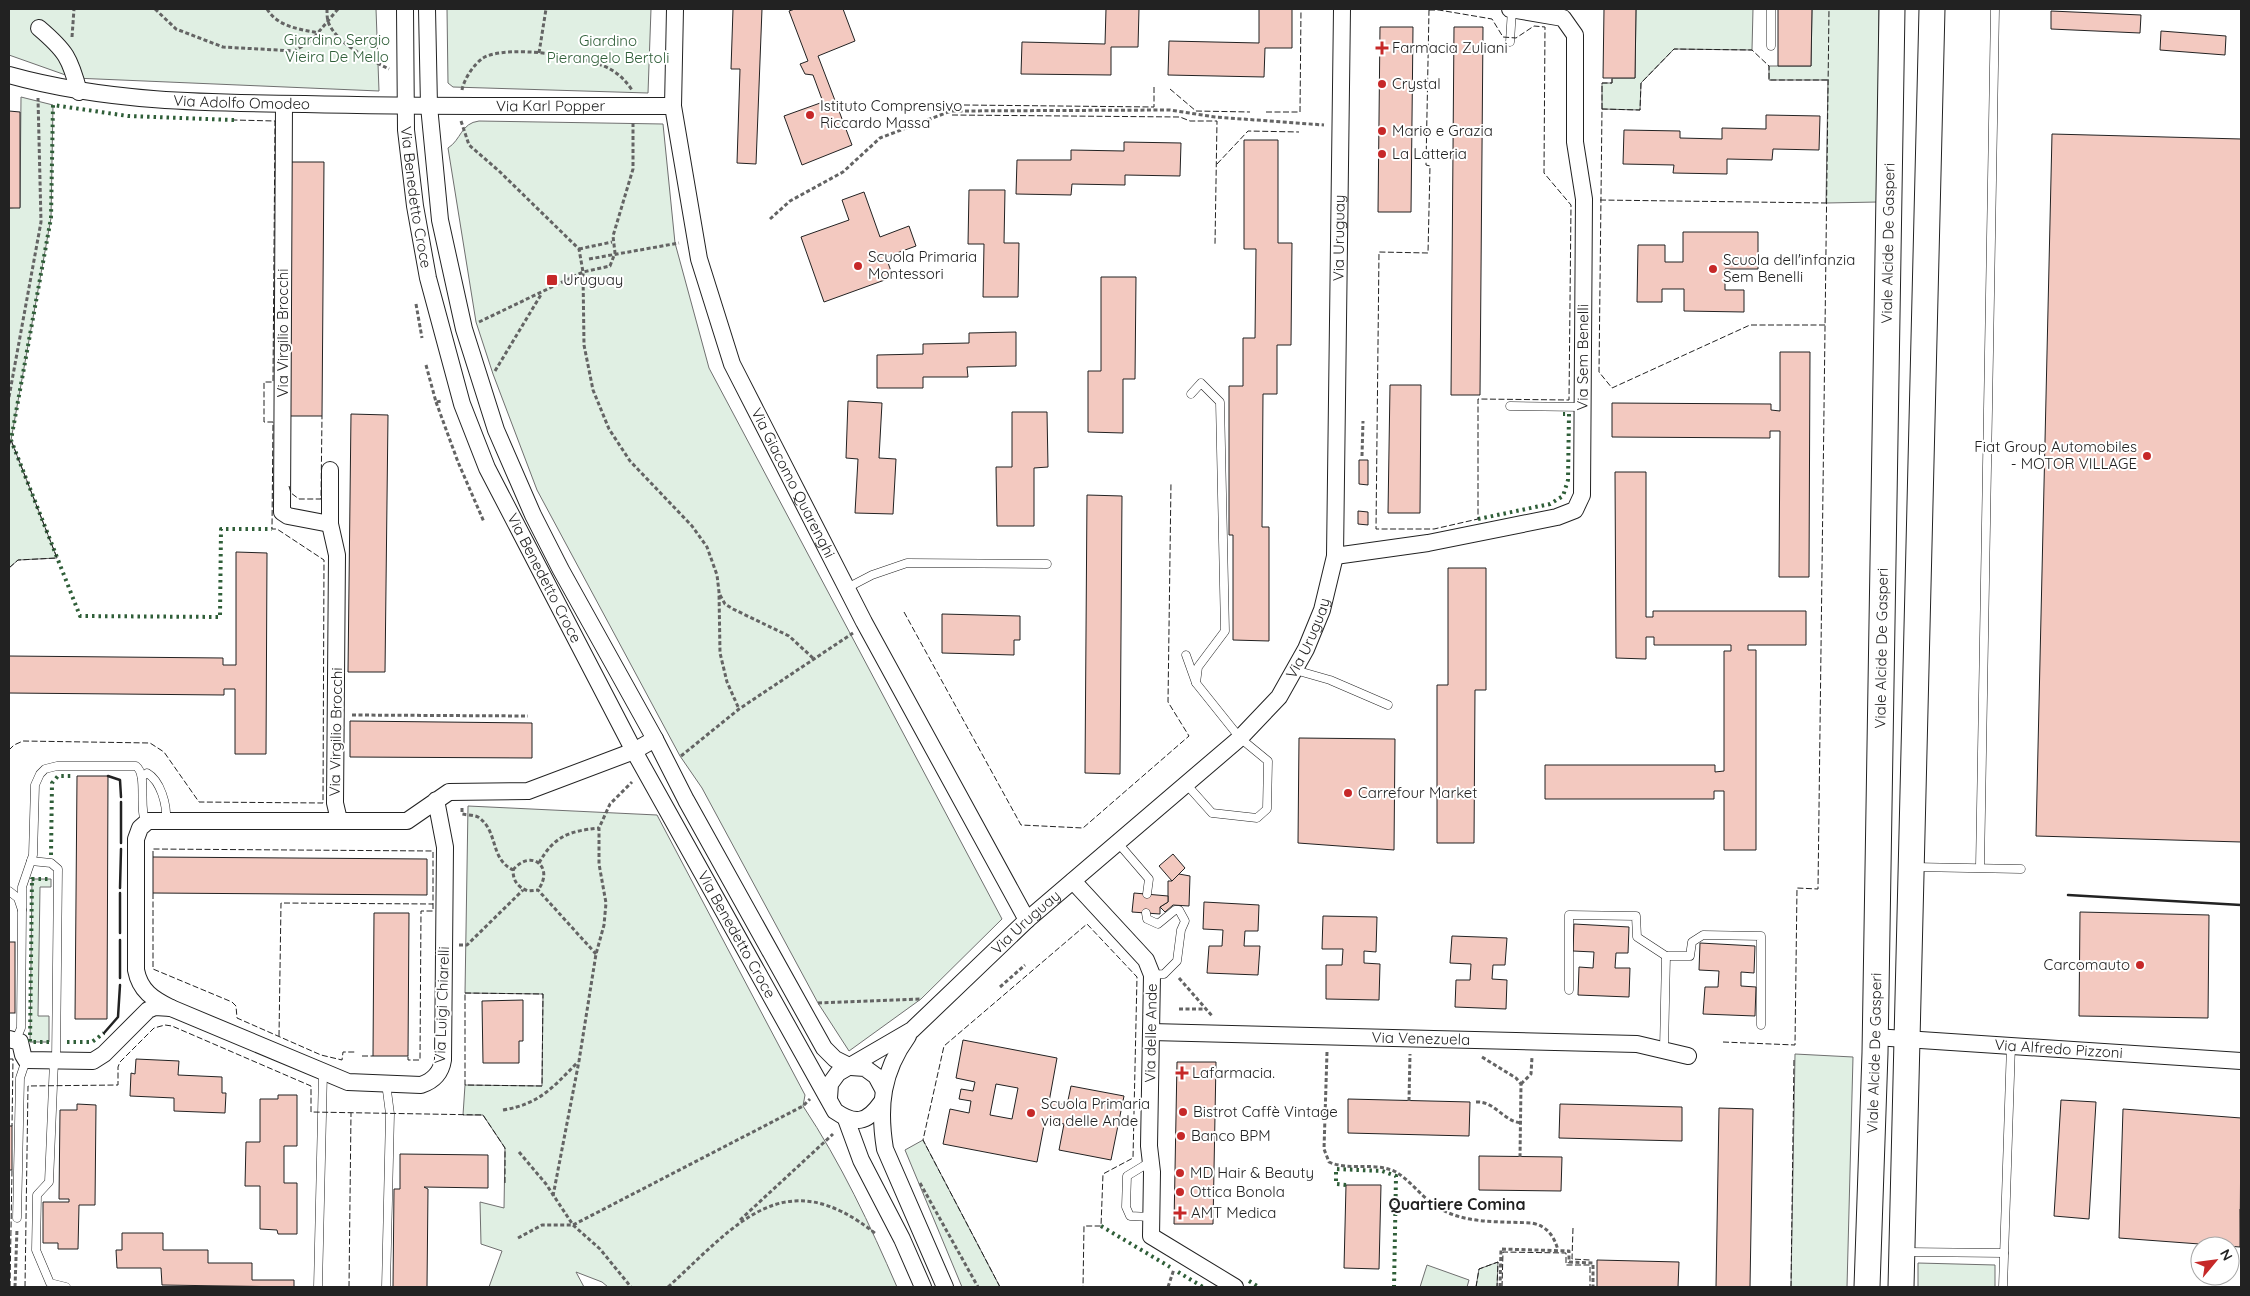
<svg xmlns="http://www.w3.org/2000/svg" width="2250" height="1296" font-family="Quicksand,sans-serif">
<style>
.green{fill:#e0efe3;stroke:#6f6f6f}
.building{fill:#f3c9c0;stroke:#222;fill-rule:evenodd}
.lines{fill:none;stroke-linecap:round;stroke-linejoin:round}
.service-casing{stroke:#222;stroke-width:9}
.minor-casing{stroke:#222;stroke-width:18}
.primary-casing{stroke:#222;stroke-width:27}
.path{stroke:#646464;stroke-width:3;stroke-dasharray:4 2.5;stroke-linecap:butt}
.service{stroke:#fff;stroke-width:8}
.minor{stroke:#fff;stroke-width:16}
.primary{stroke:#fff;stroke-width:25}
.hedge{stroke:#2f5e38;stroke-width:4;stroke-dasharray:2.5 4;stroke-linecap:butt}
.fence{stroke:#222;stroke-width:1;stroke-dasharray:6 2.5;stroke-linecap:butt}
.wall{stroke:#222;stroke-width:2.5}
.poi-dot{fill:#c62828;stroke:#fff;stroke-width:2}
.labels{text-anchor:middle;stroke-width:4;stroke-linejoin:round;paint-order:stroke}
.park-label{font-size:15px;fill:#2f5e38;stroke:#fff}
.poi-label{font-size:15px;fill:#222;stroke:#fff;text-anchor:start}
.street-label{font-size:15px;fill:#222;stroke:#fff}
.neighbourhood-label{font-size:16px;font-weight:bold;fill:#222;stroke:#fff}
</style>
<rect width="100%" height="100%" fill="#fff"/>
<g class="green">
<path d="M9 9H376L379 91 74 78 9 55Z"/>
<path d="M447 9H651L648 93 453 87 448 83Z"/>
<path d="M1636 9H1753L1752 50 1674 49 1641 83 1640 110 1602 109V83H1612V78H1635Z"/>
<path d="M1812 9H1879L1878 202 1826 203 1828 80H1769V66H1811Z"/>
<path d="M21 97 53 105 51 218 11 440 57 558 18 560 9 568V208L20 207Z"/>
<path d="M479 121 663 124 675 243 709 368 1002 919 921 999 849 1051 818 1003 702 788 680 756 537 490 493 374 476 322 448 148C461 140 461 123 479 121Z"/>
<path d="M468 806 657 815 805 1095 803 1106C841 1163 870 1225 897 1287H608L602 1282 576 1272 584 1287H489L502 1251 481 1244 480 1202 504 1208 505 1148 483 1115H463L465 1085 542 1086 543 994 465 993Z"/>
<path d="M32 879H51V887H40L38 1016H49V1042H30Z"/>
<path d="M1795 1054 1853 1057 1847 1287H1791Z"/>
<path d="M923 1140 1000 1287H962L905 1150Z"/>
<path d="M1498 1262 1497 1287H1476L1479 1269Z"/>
<path d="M1918 1263 1995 1265V1287H1918Z"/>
<path d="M1427 1265 1469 1280 1467 1287H1420Z"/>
</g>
<g class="building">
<path d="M733 9H762L756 164 737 163 740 69H731Z"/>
<path d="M795 9H843L855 41 818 56 852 145 802 165 784 116 823 102 813 75 805 74 800 64 808 61 789 11Z"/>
<path d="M1106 9H1139L1138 47H1111V75L1021 74 1022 42 1105 44Z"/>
<path d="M1259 9H1292V48H1265L1264 77 1168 75 1169 41 1259 43Z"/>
<path d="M1604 9H1636L1635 78H1603Z"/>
<path d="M1778 9H1812L1811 66H1778Z"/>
<path d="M2051 11 2141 15 2140 33 2051 29Z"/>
<path d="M1380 27H1413L1411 212H1378Z"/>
<path d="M1454 27H1483L1480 395H1451Z"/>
<path d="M2161 31 2226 36 2225 55 2160 50Z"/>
<path d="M9 111 20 112V208H9Z"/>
<path d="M1766 115 1820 116 1819 150 1773 149 1772 160 1727 159V174L1673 173 1674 165 1623 164 1624 130 1680 131V138L1722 139V128L1766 129Z"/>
<path d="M2052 134 2241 139V842L2036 836Z"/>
<path d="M1244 140H1278V243H1292L1291 345H1277V394H1263L1262 527H1269V641L1233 640V535H1229V386H1243V338H1255L1256 249H1244Z"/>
<path d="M1124 142 1181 143 1180 176 1125 175V185L1072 184 1071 195 1016 194 1017 160H1071V150L1124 151Z"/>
<path d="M291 162H324L322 416H289Z"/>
<path d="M969 190H1005L1004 243H1019L1018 297H983L984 244H968Z"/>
<path d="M864 192 880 237 909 226 916 246 886 257 893 277 824 302 801 237 849 220 842 200Z"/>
<path d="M1683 232H1758V269H1725V290H1744V312L1684 311V289H1662V302H1637L1638 245H1665V262H1683Z"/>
<path d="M1101 277H1136L1135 379H1123V433L1088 432V371H1101Z"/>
<path d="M1016 332V366L967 367 968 377H923V388H877V355L923 354V344L969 343V333Z"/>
<path d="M1780 352H1810L1809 577H1779L1780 431H1770V438L1612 437V403L1771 404V410L1780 411Z"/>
<path d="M1390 385H1421L1420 513H1388Z"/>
<path d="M848 401 882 403 879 458 896 459 893 514 855 513 858 459 846 458Z"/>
<path d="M1012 412H1047L1048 467 1034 468V526H997L996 467H1012Z"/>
<path d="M351 414 388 415 385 672H348Z"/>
<path d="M1359 460H1368V485L1359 484Z"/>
<path d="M1615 472H1646V617H1653V611H1806V645H1748V650H1756V850H1724V791H1714V799H1545V765H1715V772L1724 771V651H1731V645H1654V637H1646V659L1616 658Z"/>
<path d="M1087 495 1122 496 1120 774 1085 773Z"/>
<path d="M1358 511 1368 512V525L1358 524Z"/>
<path d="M236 552 267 553 266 754H235V689H224V695L9 693V656L223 658V665H236Z"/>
<path d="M1448 568H1486V690H1475L1474 843H1437V685H1448Z"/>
<path d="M942 614 1020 616V640H1014V655L942 653Z"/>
<path d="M350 721 532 723V758L350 757Z"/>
<path d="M1299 738 1395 739 1394 850 1298 843Z"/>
<path d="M77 776H108L107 1019H75Z"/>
<path d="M1173 854 1185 868 1172 881 1159 866Z"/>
<path d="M153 857 427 859V895L153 893Z"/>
<path d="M1179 874 1190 876 1189 906 1173 905 1165 912 1160 907 1168 902V881H1172Z"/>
<path d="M1134 893 1168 896V902L1160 907V914L1132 912Z"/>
<path d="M1204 902 1259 905 1258 931H1245L1244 946H1260L1258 975 1207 973 1209 946H1222L1223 930 1203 929Z"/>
<path d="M2080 912 2209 915 2208 1018 2079 1016Z"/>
<path d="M374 913H409L408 1056H373Z"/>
<path d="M1323 916 1377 917 1376 952 1364 951V963L1380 964 1379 1000 1326 999V965H1342L1343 949H1322Z"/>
<path d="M1574 924 1629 927 1628 953H1616L1615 968H1630L1629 997 1578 995 1579 967 1593 968 1594 952 1573 951Z"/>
<path d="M1452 936 1507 938 1505 965H1493L1492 979 1507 980 1506 1009 1455 1007 1456 980H1470L1471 964 1450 963Z"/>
<rect x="9" y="942" width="6" height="71"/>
<path d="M1700 943 1755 946 1754 973 1741 972V986L1756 987 1755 1016 1703 1014 1705 987H1718L1719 971 1699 970Z"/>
<path d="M523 1000V1041H519V1063H483L482 1001Z"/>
<path d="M963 1040 1057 1058 1049 1102 1067 1105 1071 1086 1124 1096 1111 1160 1059 1150 1064 1124 1045 1120 1037 1162 943 1144 950 1109 969 1113 971 1101 959 1099 961 1089 973 1091 975 1082 956 1078ZM996 1084 1018 1088 1012 1119 990 1115Z"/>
<path d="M136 1059 179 1061 178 1075 222 1077V1093H226L225 1113 174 1111V1098L130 1096 131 1073 135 1074Z"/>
<path d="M1177 1062H1216L1213 1224H1174Z"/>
<path d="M278 1095H297V1146H284V1183H297V1234H278L277 1230 260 1229V1186H245L246 1142H260V1099H278Z"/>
<path d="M1348 1099 1470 1102 1469 1136 1348 1133Z"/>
<path d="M2061 1100 2096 1102 2089 1219 2054 1216Z"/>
<path d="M77 1104 96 1105 95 1205H79L78 1249H58V1243H43V1202H69V1199H59L60 1110H77Z"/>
<path d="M1560 1104 1682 1107V1141L1559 1138Z"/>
<path d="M1719 1108 1753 1109 1750 1287H1716Z"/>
<path d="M2123 1109 2241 1118 2240 1247 2119 1238Z"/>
<rect x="9" y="1126" width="3" height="44"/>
<path d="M400 1154 488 1155V1188L424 1187 428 1189 427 1287H393L394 1189H400Z"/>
<path d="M1479 1156 1562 1157 1561 1191 1479 1190Z"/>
<path d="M1346 1185H1381L1379 1269 1344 1268Z"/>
<path d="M2240 1209H2241V1287Z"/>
<path d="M122 1233H163V1250H208V1263H252V1280H294V1287L162 1285 161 1268H117L116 1250H122Z"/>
<path d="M1597 1260 1679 1262 1678 1287H1597Z"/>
</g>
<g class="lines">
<g class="service-casing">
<g id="service">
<path d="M1510 42 1512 9"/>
<path d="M1771 46V9"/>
<path d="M1510 406 1583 407"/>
<path d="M847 588 872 575 907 563 1047 564"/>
<path d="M1186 655 1196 683 1198 667 1225 631 1220 402 1201 383 1191 394"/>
<path d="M1295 670 1330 680 1388 705"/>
<path d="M142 777 147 773C161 781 167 805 166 820"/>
<path d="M1187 785 1212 813 1257 818 1267 809 1268 761 1240 738 1196 683"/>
<path d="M1118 843 1149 879 1147 894"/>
<path d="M31 861 51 863 58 869 56 1062"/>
<path d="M1914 867 2021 869"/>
<path d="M1980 867 1995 9"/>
<path d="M9 891 18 898 22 910 21 1028 18 1035 12 1039"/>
<path d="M22 910V887L33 855 35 785 40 774 45 769 57 766H136C148 775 138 808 146 823"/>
<path d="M1146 913 1147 919 1158 924 1175 910H1179L1185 921 1181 930 1177 961 1164 974 1152 975"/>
<path d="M1569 990V915L1636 916 1637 937 1666 956H1690L1692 942 1703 935 1761 936V1025"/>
<path d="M1664 1049 1666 956"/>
<path d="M54 1061 49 1182 37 1195 36 1250 50 1283 66 1287"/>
<path d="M386 1083 390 1114 386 1287"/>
<path d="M1150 1162 1127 1176 1126 1207 1130 1216 1151 1217"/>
<path d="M17 1218 20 1078 26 1060"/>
<path d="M1906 1252 2004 1253"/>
<path d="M318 1287 323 1072"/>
<path d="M2003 1287 2011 1045"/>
</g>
</g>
<g class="minor-casing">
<g id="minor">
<path id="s1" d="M405 9 406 130 415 206 428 278 462 404 487 468 634 751 835 1111C855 1125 867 1123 881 1103"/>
<path d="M427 9 429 106 440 220 464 329 496 430 533 515 561 570 655 739 686 800 824 1048 835 1059 851 1067 865 1068 876 1076 883 1089"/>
<path id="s2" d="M675 9 673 106 699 259 732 364 864 622 1027 920"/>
<path d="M39 28C66 51 70 58 79 92"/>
<path id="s3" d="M9 75C106 102 205 103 305 104 428 107 550 106 673 106"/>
<path d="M284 104 282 512 288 516 330 524"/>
<path d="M330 470V524L337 555 335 803 339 820"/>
<path id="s4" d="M1335 556 1428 543 1557 517 1575 510 1582 495 1584 199 1575 142V35L1563 18 1510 9"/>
<path d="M436 800 445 847 443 1060C441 1073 433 1081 421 1085L348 1082 171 1008C153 999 140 991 136 970V839L140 828 148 821H407L449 792 528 791 634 751 655 739"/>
<path d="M1073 881 1146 960 1152 975 1149 1146 1152 1172 1151 1236 1235 1287"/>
<path id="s5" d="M1151 1032 1637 1044 1688 1056"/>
<path d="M908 1036C882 1072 878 1106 885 1149L945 1287"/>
<path id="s6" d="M1875 1037 2241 1061"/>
<path d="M9 1039 20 1042 23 1055 26 1060 93 1061 104 1054 148 1010 155 1007 171 1008"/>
<path id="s7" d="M829 1098 830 1084 838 1073 912 1030 1027 920 1240 738 1279 697 1306 649 1322 610 1335 556 1342 9"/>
<path d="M846 1119 861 1160 902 1239 923 1287"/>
</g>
</g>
<g class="primary-casing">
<g id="primary">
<path id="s8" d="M1867 1287 1875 1053 1892 9"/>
<path d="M1901 1287 1932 9"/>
</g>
</g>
<g class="path">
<path d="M155 9 176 29 223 47 294 51 311 41 338 9"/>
<path d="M267 9C278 27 299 29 319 33"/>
<path d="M327 9C327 14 327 20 329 24 339 45 369 59 389 69"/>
<path d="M72 37 74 9"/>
<path d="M539 53 546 9"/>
<path d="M462 90C464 79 474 64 483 58 506 44 587 56 610 69 619 74 626 81 632 90"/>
<path d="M461 121 469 145 499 171 579 249 583 272 584 345 593 390 609 429 630 461 692 526 707 547 717 575 719 592 720 653 727 682 739 709"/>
<path d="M770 219 790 201 843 172 880 138 951 111 1170 110 1215 117 1324 125"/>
<path d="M579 249 612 242"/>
<path d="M589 259 679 243"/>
<path d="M416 304 422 338"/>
<path d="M479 322 583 272 610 266 615 253 613 236 633 169V122"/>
<path d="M426 365 436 402 442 401"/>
<path d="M495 371 542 293"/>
<path d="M9 397 41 222 38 98"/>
<path d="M436 402 458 462 484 522"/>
<path d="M1362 456 1363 421"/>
<path d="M720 595 725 604 733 609 789 636 814 659"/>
<path d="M352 715 528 716"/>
<path d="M681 756 739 709 853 633"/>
<path d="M462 808V814C467 815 474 815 478 817 499 831 489 858 513 870 513 880 517 887 528 891L538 890 596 954"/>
<path d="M539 863C554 836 569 831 599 828"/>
<path d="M513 870C531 848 555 867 538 890"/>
<path d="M459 945H467L523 890"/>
<path d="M1179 978 1213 1017"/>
<path d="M1000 987 1025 965"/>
<path d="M818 1003 921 999"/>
<path d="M1179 1009H1205"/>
<path d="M1327 1052 1324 1149 1329 1162C1349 1171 1373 1162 1394 1171 1408 1178 1419 1194 1432 1203 1459 1225 1498 1221 1532 1223 1547 1226 1554 1236 1558 1250"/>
<path d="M1482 1057 1516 1078 1521 1084 1520 1157"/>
<path d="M1521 1084 1531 1074 1532 1057"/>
<path d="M1409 1101 1410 1054"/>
<path d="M1476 1102C1495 1101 1503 1121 1521 1123"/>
<path d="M503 1110C540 1104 553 1087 578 1062"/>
<path d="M519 1152 546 1184 573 1225 600 1249 631 1287"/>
<path d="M920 1183 978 1287"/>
<path d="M553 1196 579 1061 596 954 604 925 606 903 599 864V828L610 804 632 782"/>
<path d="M740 1220 833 1134"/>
<path d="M518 1238 542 1225H573L803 1106 810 1099"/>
<path d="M15 1287 17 1229"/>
<path d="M668 1287C737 1224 784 1160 876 1234"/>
<path d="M1168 1287 1174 1269"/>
<path d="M1500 1287 1501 1249 1569 1251V1262L1593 1263V1287"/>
</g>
<use href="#service" class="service"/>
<use href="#minor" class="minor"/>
<use href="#primary" class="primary"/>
<g class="hedge">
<path d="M234 120 128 116 53 105 51 218 11 440 80 616 220 617 221 529H272"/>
<path d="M1478 519 1550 504 1563 496 1568 480 1569 414H1563"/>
<path d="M51 855 52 783 58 776H73"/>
<path d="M49 1042H30L32 879H51"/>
<path d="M67 1042H92L104 1033"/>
<path d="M1346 1185 1336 1184V1169L1382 1171 1396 1176 1394 1287"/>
<path d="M1101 1226 1170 1267"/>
<path d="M1178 1272 1203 1287"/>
<path d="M1249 1281 1259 1287"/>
</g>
<g class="fence">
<path d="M1429 10H1439L1492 19 1503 37 1516 38 1534 26 1545 27 1544 173 1571 205 1569 400 1478 399V519L1434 529H1376L1379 252 1428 253 1430 166 1426 165Z"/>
<path d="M1170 89 1196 111 1250 112"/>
<path d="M964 105 1154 107V87"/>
<path d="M1602 109V83H1612V78"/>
<path d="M1266 112H1300L1301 9"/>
<path d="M952 115 1180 117 1190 121H1217L1215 244"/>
<path d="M1217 164 1248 131 1299 132"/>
<path d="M1600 200 1826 203"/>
<path d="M1825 325H1750L1612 388 1599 372 1602 109 1640 110 1641 83 1674 49 1752 50 1769 66V80H1828"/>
<path d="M9 447 11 440 57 558 18 560 9 568"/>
<path d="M289 486 291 493 299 499H321L322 416"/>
<path d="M904 612 1021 825 1083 828 1189 736 1168 702 1171 482"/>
<path d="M9 750 14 745 23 741 150 743 164 752 199 802 323 803 324 560 277 529H272L273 422H264V382H273L275 121 234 120"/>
<path d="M153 857V849L433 851V911H421L420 1060H408V1056"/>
<path d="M153 893V969L232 1002 236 1006 237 1018 321 1055 342 1060 343 1052H356"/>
<path d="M465 993 543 994 542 1086 465 1085Z"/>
<path d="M279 1036 281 903 433 904"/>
<path d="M1723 1042 1795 1045 1797 888 1818 889 1829 9"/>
<path d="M362 1056H373"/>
<path d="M9 1059H13L12 1126"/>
<path d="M1573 1228 1572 1259 1590 1260"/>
<path d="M10 1287 12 1170"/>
<path d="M25 1287 28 1086 118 1085V1067L120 1062 154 1028 165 1025 172 1026 311 1086V1112L483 1115 505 1148V1185"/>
<path d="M349 1287 351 1113"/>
<path d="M1000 1287 923 1140 944 1046 1087 924 1137 977 1133 1158 1103 1174 1101 1226H1084L1083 1287"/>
<path d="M1476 1287 1479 1269 1498 1262 1497 1287"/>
<path d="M1502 1287 1503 1252 1566 1253V1265H1590V1287"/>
<path d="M1791 1287 1794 1058"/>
</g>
<g class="wall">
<path d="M108 776 120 780 121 797"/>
<path d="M121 843V802"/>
<path d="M120 888 121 849"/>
<path d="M2068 895 2241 905"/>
<path d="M120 933V893"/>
<path d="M120 978V940"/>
<path d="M104 1033 118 1017 120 985"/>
</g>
</g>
<g class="poi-dot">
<path d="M1379.5 40.5h5v5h5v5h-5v5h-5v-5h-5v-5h5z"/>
<circle cx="1382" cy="84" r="5"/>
<circle cx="810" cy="115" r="5"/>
<circle cx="1382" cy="131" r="5"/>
<circle cx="1382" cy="154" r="5"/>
<circle cx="858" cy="266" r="5"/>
<circle cx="1713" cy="269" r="5"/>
<rect x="546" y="274" width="12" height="12" rx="2.5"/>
<circle cx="2147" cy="456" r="5"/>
<circle cx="1348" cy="793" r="5"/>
<circle cx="2140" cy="965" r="5"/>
<path d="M1179.5 1065.5h5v5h5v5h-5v5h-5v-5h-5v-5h5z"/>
<circle cx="1183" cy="1112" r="5"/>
<circle cx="1031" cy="1113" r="5"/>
<circle cx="1181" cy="1136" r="5"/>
<circle cx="1180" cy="1173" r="5"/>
<circle cx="1180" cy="1192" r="5"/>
<path d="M1177.5 1205.5h5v5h5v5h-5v5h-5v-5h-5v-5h5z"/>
</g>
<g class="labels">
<g class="park-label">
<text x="337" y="45">Giardino Sergio<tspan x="337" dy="17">Vieira De Mello</tspan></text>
<text x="608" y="46">Giardino<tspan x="608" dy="17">Pierangelo Bertoli</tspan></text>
</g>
<g class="poi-label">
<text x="1392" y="53">Farmacia Zuliani</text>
<text x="1392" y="89">Crystal</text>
<text x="820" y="111">Istituto Comprensivo<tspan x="820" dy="17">Riccardo Massa</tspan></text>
<text x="1392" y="136">Mario e Grazia</text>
<text x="1392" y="159">La Latteria</text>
<text x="868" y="262">Scuola Primaria<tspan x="868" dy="17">Montessori</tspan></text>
<text x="1723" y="265">Scuola dell'infanzia<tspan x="1723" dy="17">Sem Benelli</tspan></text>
<text x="563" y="285">Uruguay</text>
<text x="2137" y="452" text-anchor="end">Fiat Group Automobiles<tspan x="2137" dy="17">- MOTOR VILLAGE</tspan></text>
<text x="1358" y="798">Carrefour Market</text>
<text x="2130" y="970" text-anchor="end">Carcomauto</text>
<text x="1192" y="1078">Lafarmacia.</text>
<text x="1041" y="1109">Scuola Primaria<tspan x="1041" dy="17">via delle Ande</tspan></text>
<text x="1193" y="1117">Bistrot Caffè Vintage</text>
<text x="1191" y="1141">Banco BPM</text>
<text x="1190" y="1178">MD Hair &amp; Beauty</text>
<text x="1190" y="1197">Ottica Bonola</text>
<text x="1191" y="1218">AMT Medica</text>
</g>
<g class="street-label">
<text dy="5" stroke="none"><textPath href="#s3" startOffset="235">Via Adolfo Omodeo</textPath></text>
<text dy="5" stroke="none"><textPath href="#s3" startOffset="544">Via Karl Popper</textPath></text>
<text dy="5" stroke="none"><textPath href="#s1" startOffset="189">Via Benedetto Croce</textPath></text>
<text dy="5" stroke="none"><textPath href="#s7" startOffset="1080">Via Uruguay</textPath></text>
<text dy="5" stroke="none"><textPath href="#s8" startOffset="1044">Viale Alcide De Gasperi</textPath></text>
<text transform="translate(283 333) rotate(-90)" y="5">Via Virgilio Brocchi</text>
<text dy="5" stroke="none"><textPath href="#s4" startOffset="399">Via Sem Benelli</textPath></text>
<text dy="5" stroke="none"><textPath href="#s2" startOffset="496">Via Giacomo Quarenghi</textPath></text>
<text dy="5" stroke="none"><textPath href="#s1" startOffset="594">Via Benedetto Croce</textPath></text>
<text dy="5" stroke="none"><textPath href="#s7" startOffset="675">Via Uruguay</textPath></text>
<text dy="5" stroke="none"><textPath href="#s8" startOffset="639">Viale Alcide De Gasperi</textPath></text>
<text transform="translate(336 732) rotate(-89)" y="5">Via Virgilio Brocchi</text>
<text dy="5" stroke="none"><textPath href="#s7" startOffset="270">Via Uruguay</textPath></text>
<text dy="5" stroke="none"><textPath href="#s1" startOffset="999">Via Benedetto Croce</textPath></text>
<text transform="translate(442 1005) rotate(-88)" y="5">Via Luigi Chiarelli</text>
<text transform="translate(1151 1033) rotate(-89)" y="5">Via delle Ande</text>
<text dy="5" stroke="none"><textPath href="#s5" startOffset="270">Via Venezuela</textPath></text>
<text dy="5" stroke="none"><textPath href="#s6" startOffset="184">Via Alfredo Pizzoni</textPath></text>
<text dy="5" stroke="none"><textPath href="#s8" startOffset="234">Viale Alcide De Gasperi</textPath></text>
</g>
<g class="neighbourhood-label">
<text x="1457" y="1210">Quartiere Comina</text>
</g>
</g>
<rect width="2250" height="1296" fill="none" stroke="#222222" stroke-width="20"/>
<g transform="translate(2215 1261) rotate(61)"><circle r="24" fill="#ffffff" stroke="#a7a7a7"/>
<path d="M0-4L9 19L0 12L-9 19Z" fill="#c62828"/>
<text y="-8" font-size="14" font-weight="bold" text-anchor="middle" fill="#222222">N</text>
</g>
</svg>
